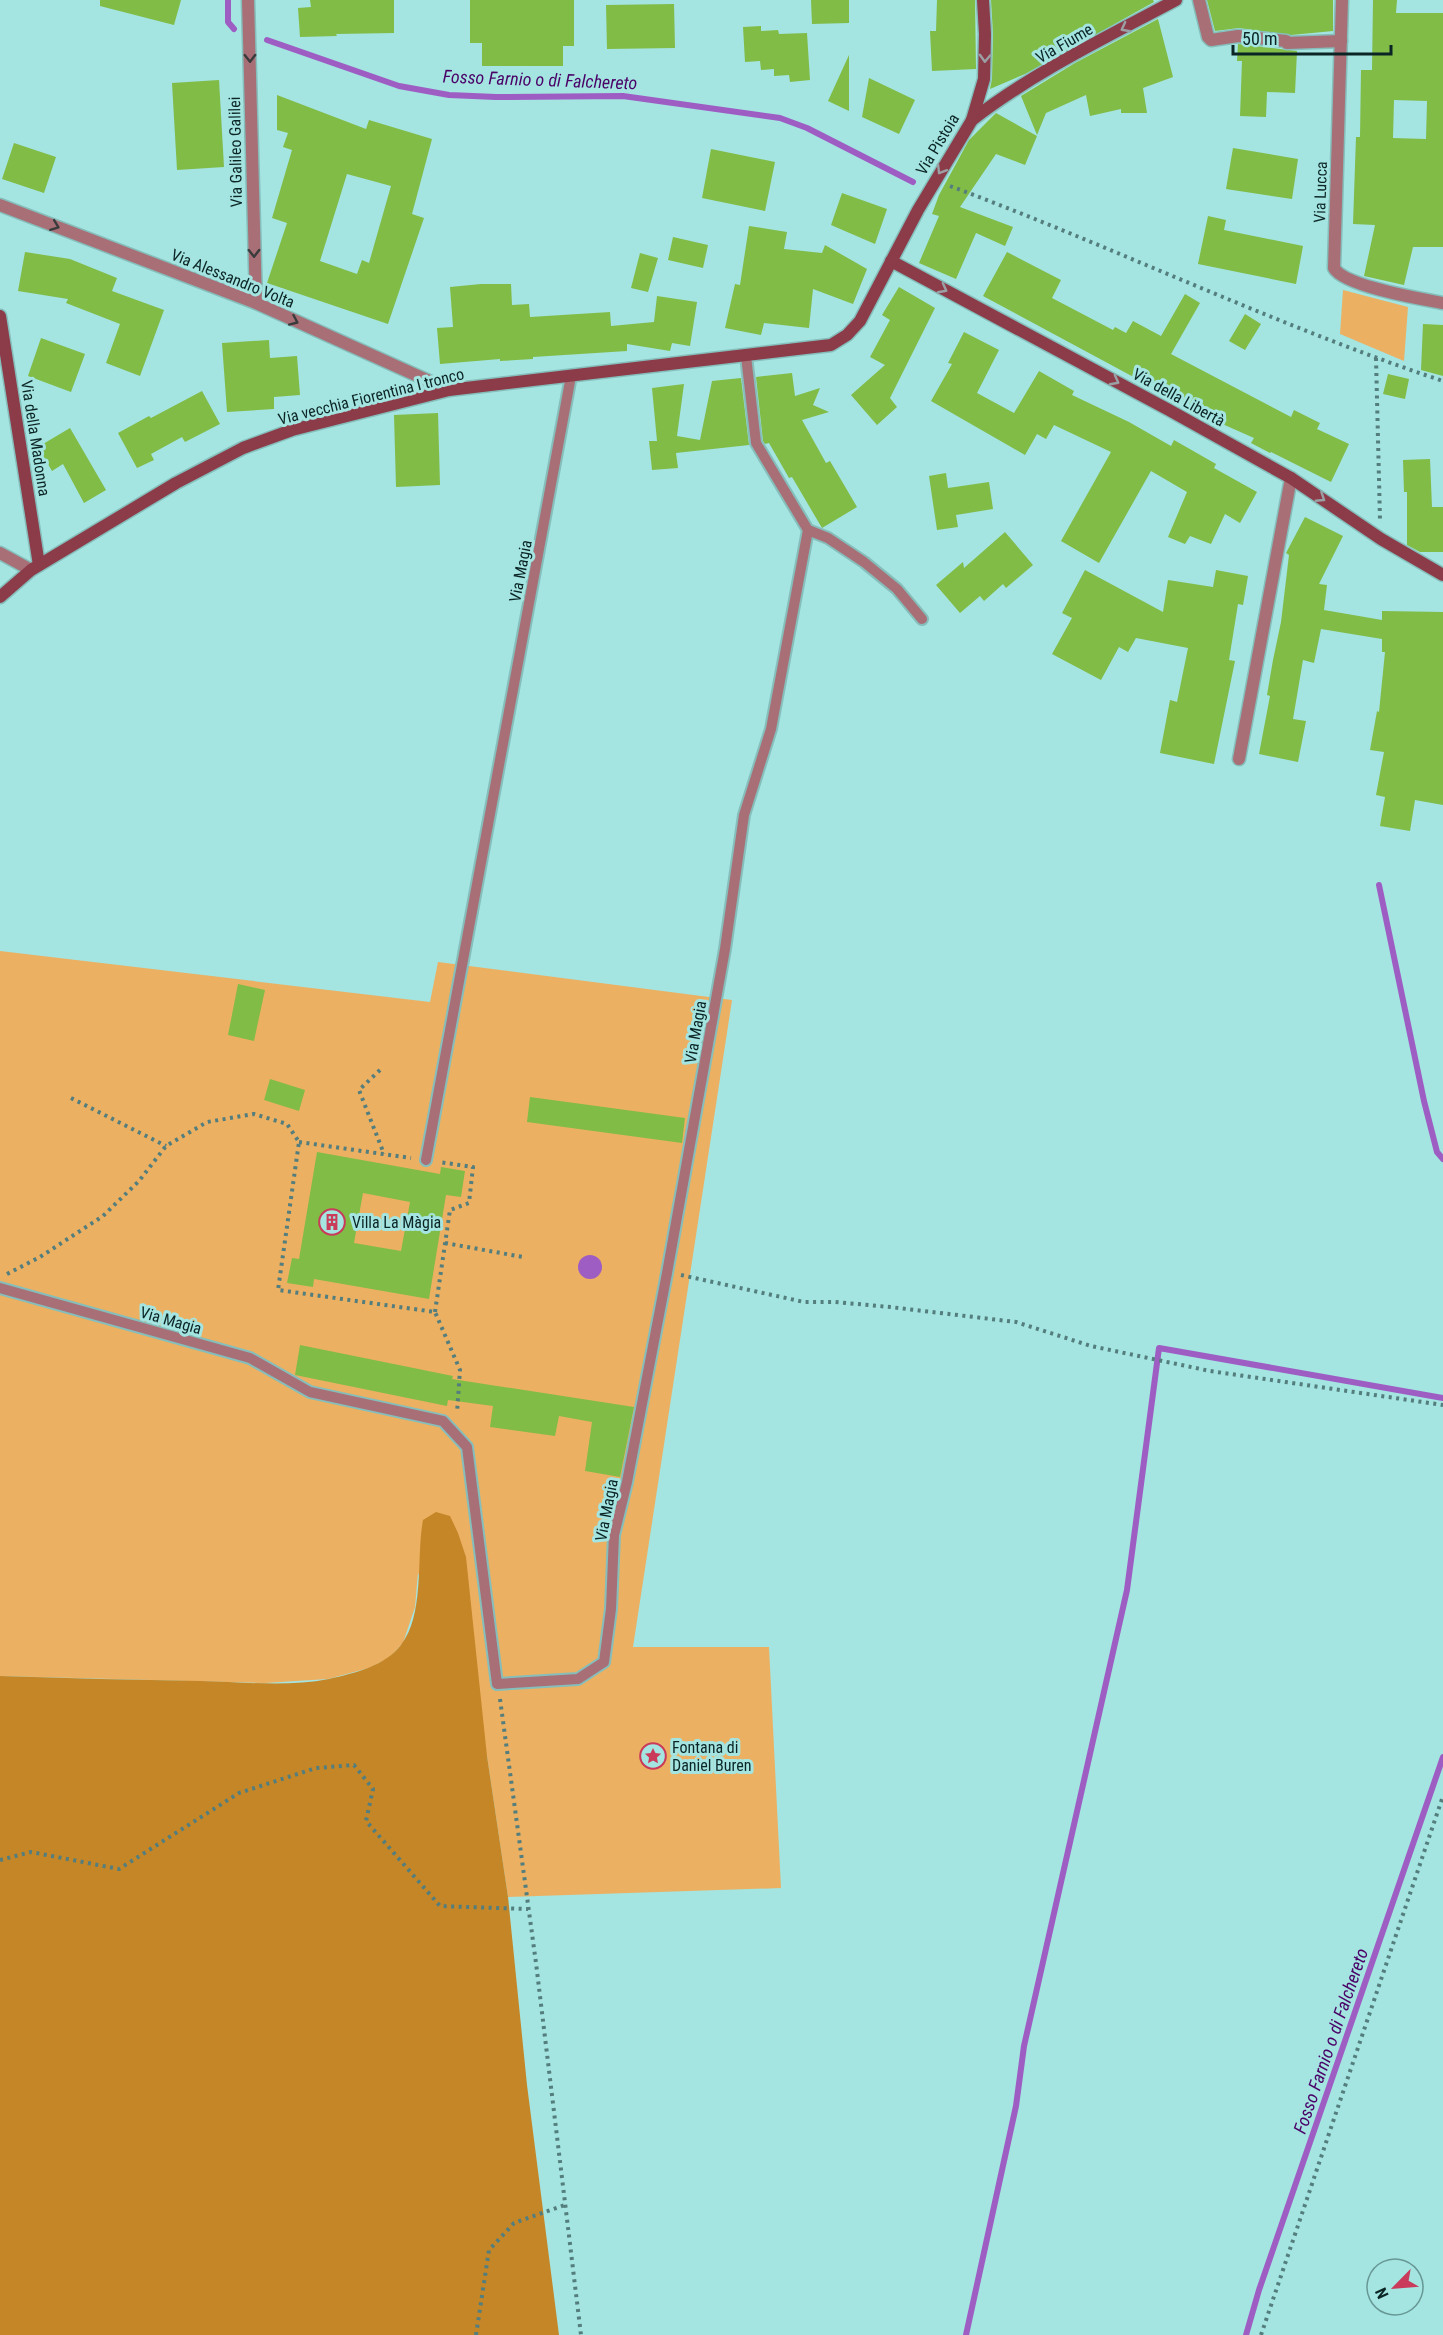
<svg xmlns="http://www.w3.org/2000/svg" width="1443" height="2335" font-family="'Roboto Condensed',sans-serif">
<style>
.green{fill:#ecb062}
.forest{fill:#c58627}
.water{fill:#9e5dc3}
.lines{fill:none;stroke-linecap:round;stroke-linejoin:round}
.stream{stroke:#9e5dc3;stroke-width:6}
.building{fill:#81bc46;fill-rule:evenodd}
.lane-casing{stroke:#85bebb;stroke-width:14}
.street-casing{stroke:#85bebb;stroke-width:15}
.secondary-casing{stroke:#85bebb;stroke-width:15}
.path{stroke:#537e7d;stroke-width:4;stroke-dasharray:3 4.5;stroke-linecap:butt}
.lane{stroke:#a86f76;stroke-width:10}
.street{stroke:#a86f76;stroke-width:12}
.secondary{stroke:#8c3b49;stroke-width:12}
.oneway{stroke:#9aa0a4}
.oneway2{stroke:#3a3b3d}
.labels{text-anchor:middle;stroke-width:6;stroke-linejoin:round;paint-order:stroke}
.street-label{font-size:16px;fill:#0b2525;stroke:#a4e4e1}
.poi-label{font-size:16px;fill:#0b2525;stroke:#a4e4e1;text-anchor:start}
.water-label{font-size:18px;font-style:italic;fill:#4a0267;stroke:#a4e4e1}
</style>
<rect width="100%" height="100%" fill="#a4e4e1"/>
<g class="green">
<path d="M1343 290 1408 307 1404 361 1340 334Z"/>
<path d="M0 951 430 1002 438 962 732 1000 633 1647H769L781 1888 508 1897 487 1756 418 1573 415 1607 403 1643 389 1658 369 1668 328 1679 265 1683 0 1676Z"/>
</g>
<path class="forest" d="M436 1512 450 1516 458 1533 466 1557 487 1756 508 1897 527 2085 559 2335H0V1676C67 1678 134 1680 201 1681 243 1682 288 1687 329 1679 355 1673 385 1666 401 1645 425 1614 416 1557 423 1520Z"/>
<circle class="water" cx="590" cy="1267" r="12"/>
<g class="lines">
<g class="stream">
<path d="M228 0V22L234 29"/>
<path d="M267 40 399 86 449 95 496 97 623 96 780 118 807 128 913 182"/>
<path d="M1379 885 1424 1101 1437 1152 1443 1159"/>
<path d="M966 2335 1016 2106 1024 2046 1127 1590 1159 1348 1443 1398"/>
<path d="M1246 2335 1259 2290 1443 1757"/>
</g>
</g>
<g class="building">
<path d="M100 0H181L174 25 100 6Z"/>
<path d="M310 0H394V33L336 34 337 36 300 37 298 8 311 7Z"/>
<path d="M470 0H574V46H563V66H482V43H470Z"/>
<path d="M811 0H849V23L812 24Z"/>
<path d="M937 0H975L976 69 932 71 930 31H936Z"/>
<path d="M991 0H1153L1154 2 1025 74 990 89 992 79 993 34Z"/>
<path d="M1207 0H1333V31L1291 35 1239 28 1215 31Z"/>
<path d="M1373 0H1397L1396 13H1443V247H1413L1404 285 1364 276 1375 225 1353 224 1356 137H1360L1361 70H1372ZM1394 100 1427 101 1426 139 1393 138Z"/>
<path d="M674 4 675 48 607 49 606 5Z"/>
<path d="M1158 19 1173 77 1143 88 1147 113H1121V109L1090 116 1086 95 1046 113 1037 135 1021 96 1075 63Z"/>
<path d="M761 26V31L778 30 779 34 807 33 810 80 790 82 789 75 774 76V69L761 70 760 61 745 62 743 27Z"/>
<path d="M1238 44 1297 51 1295 93 1267 92 1266 117 1240 116 1242 61H1237Z"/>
<path d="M849 55V111L828 101Z"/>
<path d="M869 78 915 100 899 134 862 117Z"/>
<path d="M219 80 224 167 177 170 172 83Z"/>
<path d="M277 95 366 129 369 120 432 139 412 214 424 218 388 324 267 283 287 223 272 218 292 150 283 147 288 133 277 130ZM347 174 391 186 369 263 362 260 357 274 320 261Z"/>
<path d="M996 113 1037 136 1025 165 996 154 960 207 1013 227 1005 246 976 233 956 279 919 263 939 216 932 214 939 195 969 140Z"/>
<path d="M14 143 56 157 44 193 2 179Z"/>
<path d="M1233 148 1298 159 1292 199 1226 189Z"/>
<path d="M711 149 775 162 765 211 702 198Z"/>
<path d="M842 193 887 209 875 244 831 225Z"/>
<path d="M1208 216 1226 220 1224 230 1303 246 1296 284 1198 264Z"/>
<path d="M749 226 787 232 784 249 822 253 825 245 867 269 853 304 813 289 809 328 764 323 761 335 725 328 735 284 740 285Z"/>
<path d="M673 237 708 245 703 268 668 260Z"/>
<path d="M25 252 70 259 117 278 112 291 164 310 140 376 106 363 120 324 66 303 68 299 18 291Z"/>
<path d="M1007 252 1061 280 1052 298 1113 330 1115 327 1126 333 1133 321 1161 336 1185 294 1200 303 1171 354 1291 417 1294 410 1320 423 1317 429 1349 444 1331 482 1271 452 1270 453 1251 443 1254 438 1211 419 1212 417 1154 388 983 296Z"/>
<path d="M640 253 658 258 648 292 631 288Z"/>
<path d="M481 284H511L512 305 529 304 530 317 610 312 611 326 654 322 657 296 697 302 690 346 672 343 670 351 627 344V351L533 357V359L500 361V359L440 364 437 328 453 327 450 287Z"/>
<path d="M899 287 935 308 890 398 897 407 877 425 851 395 885 365 870 357 890 320 882 315Z"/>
<path d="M1245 314 1261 324 1245 350 1229 341Z"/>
<path d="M1423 324 1443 325V376L1421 370Z"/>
<path d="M964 332 999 350 977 393 1014 413 1039 371 1074 391 1072 395 1129 422 1171 446 1174 440 1216 464 1214 468 1257 492 1240 523 1225 514 1211 544 1190 536 1185 544 1168 537 1187 492 1151 471 1099 563 1061 541 1111 452 1054 425 1046 439 1037 434 1025 455 931 401 952 364 948 363Z"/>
<path d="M41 338 85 354 71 392 28 376Z"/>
<path d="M269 340 270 358 297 356 300 395 274 397V409L227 412 222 343Z"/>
<path d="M792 373 795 396 820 388 813 405 829 412 802 420 826 463 830 461 857 507 822 528 792 477 789 478 769 443 765 444 763 441 756 377Z"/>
<path d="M1388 374 1409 379 1405 399 1383 394Z"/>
<path d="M741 378 749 445 676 453 678 468 652 470 649 441H657L652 388 684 384 677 436 700 440 712 381Z"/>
<path d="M202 391 220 424 185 442 182 437 151 454 154 460 137 468 118 433 149 416 151 418Z"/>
<path d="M438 413 440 485 396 487 394 415Z"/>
<path d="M70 428 106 490 84 503 63 464 52 471 38 447Z"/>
<path d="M1430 459 1432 507H1443V552H1420L1407 545V492H1404L1403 460Z"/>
<path d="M946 473 948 488 989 482 993 509 956 515 958 527 937 530 929 476Z"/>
<path d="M1305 517 1343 536 1319 584 1327 585 1324 610 1382 620V611L1443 612V805L1415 800 1410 831 1380 826 1385 797 1376 795 1384 752 1370 750 1377 711 1379 712 1385 652H1382V639L1321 629 1314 663 1303 660 1293 719 1306 721 1298 762 1259 754 1270 696 1267 695 1273 660 1281 622 1289 555 1286 553Z"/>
<path d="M1005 532 1033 565 1006 588 1003 584 984 601 980 596 960 613 936 585 963 562 964 568Z"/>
<path d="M1085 570 1163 612 1168 580 1213 587 1216 570 1248 576 1243 605 1238 604 1229 660 1235 661 1214 764 1160 753 1170 700 1177 702 1188 648 1136 638 1128 652 1119 647 1101 680 1052 654 1072 618 1062 613Z"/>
<path d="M238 984 265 990 254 1041 228 1035Z"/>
<path d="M270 1079 305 1090 299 1111 264 1100Z"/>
<path d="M530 1097 685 1118 682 1143 527 1122Z"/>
<path d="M317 1152 440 1174 441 1167 465 1171 461 1197 446 1195 429 1299 314 1279 313 1287 287 1283 292 1258 299 1259ZM363 1193 410 1202 401 1251 354 1243Z"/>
<path d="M300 1345 453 1376 452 1379 634 1407 620 1477 585 1471 592 1422 559 1416 555 1436 490 1427 493 1406 448 1400 447 1406 295 1375Z"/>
</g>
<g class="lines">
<g class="lane-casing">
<g id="lane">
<path d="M746 356 756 443 808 530 828 538 864 562 897 589 922 619"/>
<path d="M426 1160 571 376"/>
<path d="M0 1288 250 1358 310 1392 443 1421 467 1447 497 1684 578 1679 604 1662 611 1609 614 1535 627 1482 667 1273 725 949 744 815 771 729 808 530"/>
</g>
</g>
<g class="street-casing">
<g id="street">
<path d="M248 0 256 303"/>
<path d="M1199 0 1208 37 1211 40 1238 36 1286 41 1287 43 1341 41"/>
<path d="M1342 0 1334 268C1344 286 1421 299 1443 303"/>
<path d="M0 205 256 303 449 390"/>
<path d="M0 553 31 570"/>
<path d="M1239 759 1291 478"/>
</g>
</g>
<g class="secondary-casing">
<g id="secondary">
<path d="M972 120C1034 72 1107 37 1176 0"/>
<path d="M891 261 1169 410 1291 478 1381 539 1443 575"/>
<path d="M0 316 39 565"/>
<path d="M0 597 31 570 176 483 243 448 292 430 449 390 831 345 847 335 860 321 918 210 972 120 984 79 985 34 983 0"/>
</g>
</g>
<g class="path">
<path d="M950 186C1116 248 1275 325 1443 381"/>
<path d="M1376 358 1380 520"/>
<path d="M380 1070 359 1090 384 1154"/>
<path d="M71 1098 166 1146"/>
<path d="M299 1142 411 1158"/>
<path d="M445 1243 523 1257"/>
<path d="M7 1274 40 1257 103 1216 139 1181 166 1146 207 1122 254 1114 287 1124 299 1142 278 1290 435 1312 460 1370 457 1413"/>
<path d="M681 1275 804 1302H835L890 1307 1016 1322 1091 1346 1210 1371 1443 1405"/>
<path d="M435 1312 450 1210 469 1203 473 1167 439 1162"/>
<path d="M500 1699 536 1963 581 2335"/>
<path d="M0 1860 31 1852 119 1869 239 1793 316 1768 354 1765 373 1789 366 1821 440 1906 528 1909"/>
<path d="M476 2335 489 2250 514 2223 565 2205"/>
<path d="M1261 2335 1443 1796"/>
</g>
<use href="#lane" class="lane"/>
<use href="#street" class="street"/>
<use href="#secondary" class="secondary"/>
</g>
<defs><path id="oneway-chevron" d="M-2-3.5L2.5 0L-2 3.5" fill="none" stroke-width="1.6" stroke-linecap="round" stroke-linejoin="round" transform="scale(1.5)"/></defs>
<g class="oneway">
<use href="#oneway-chevron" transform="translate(1125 28) rotate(152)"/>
<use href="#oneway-chevron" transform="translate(985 58) rotate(92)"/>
<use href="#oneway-chevron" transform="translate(941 170) rotate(121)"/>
<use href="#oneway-chevron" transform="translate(943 289) rotate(28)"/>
<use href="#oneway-chevron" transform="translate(1115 381) rotate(28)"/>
<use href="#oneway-chevron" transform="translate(1321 498) rotate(33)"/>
</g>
<g class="oneway2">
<use href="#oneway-chevron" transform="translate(250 58) rotate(89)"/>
<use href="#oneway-chevron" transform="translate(55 226) rotate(21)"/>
<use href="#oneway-chevron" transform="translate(254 253) rotate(89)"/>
<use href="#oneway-chevron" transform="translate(294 321) rotate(24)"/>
</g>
<defs>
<g id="building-ring" transform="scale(1.35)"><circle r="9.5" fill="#a4e4e1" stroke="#ca3a5a" stroke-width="1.5"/><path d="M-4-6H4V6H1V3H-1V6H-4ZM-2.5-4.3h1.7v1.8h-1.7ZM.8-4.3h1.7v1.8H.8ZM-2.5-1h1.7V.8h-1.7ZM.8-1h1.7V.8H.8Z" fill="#ca3a5a"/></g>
<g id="sight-ring" transform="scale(1.35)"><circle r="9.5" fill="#a4e4e1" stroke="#ca3a5a" stroke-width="1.5"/><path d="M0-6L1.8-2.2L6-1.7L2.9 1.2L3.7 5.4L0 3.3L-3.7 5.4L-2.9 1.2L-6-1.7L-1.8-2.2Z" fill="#ca3a5a"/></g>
</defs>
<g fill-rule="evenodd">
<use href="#building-ring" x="332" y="1222"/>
<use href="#sight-ring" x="653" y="1756"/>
</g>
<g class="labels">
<g class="street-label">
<text transform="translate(1064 43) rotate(-30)" y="6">Via Fiume</text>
<text transform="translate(937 144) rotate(-59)" y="6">Via Pistoia</text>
<text transform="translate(235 152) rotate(-91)" y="6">Via Galileo Galilei</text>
<text transform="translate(1320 192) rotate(-88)" y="6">Via Lucca</text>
<text transform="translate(233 278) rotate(22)" y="6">Via Alessandro Volta</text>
<text transform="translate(371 396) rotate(-14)" y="6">Via vecchia Fiorentina I tronco</text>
<text transform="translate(1179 397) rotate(29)" y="6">Via della Libertà</text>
<text transform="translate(36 438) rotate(81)" y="6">Via della Madonna</text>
<text transform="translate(520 571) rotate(-79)" y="6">Via Magia</text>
<text transform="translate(695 1032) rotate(-80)" y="6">Via Magia</text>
<text transform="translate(171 1320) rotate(16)" y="6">Via Magia</text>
<text transform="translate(606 1510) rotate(-79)" y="6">Via Magia</text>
</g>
<g class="poi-label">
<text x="352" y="1228">Villa La Màgia</text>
<text x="672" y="1753">Fontana di<tspan x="672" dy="18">Daniel Buren</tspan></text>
</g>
<g class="water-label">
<text transform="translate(540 80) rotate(2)" y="6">Fosso Farnio o di Falchereto</text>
<text transform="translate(1331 2041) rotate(-71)" y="6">Fosso Farnio o di Falchereto</text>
</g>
</g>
<g transform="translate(1395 2287) rotate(245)"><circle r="28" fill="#a4e4e1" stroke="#679896" stroke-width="1.5"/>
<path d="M0-4.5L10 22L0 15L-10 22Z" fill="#ca3a5a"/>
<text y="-9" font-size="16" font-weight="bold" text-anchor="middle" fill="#0b2525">N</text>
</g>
<path d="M1233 45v9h158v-9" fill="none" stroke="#0b2525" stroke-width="3"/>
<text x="1242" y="45" font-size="18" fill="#0b2525" stroke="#a4e4e1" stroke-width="4.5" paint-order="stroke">50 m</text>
</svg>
